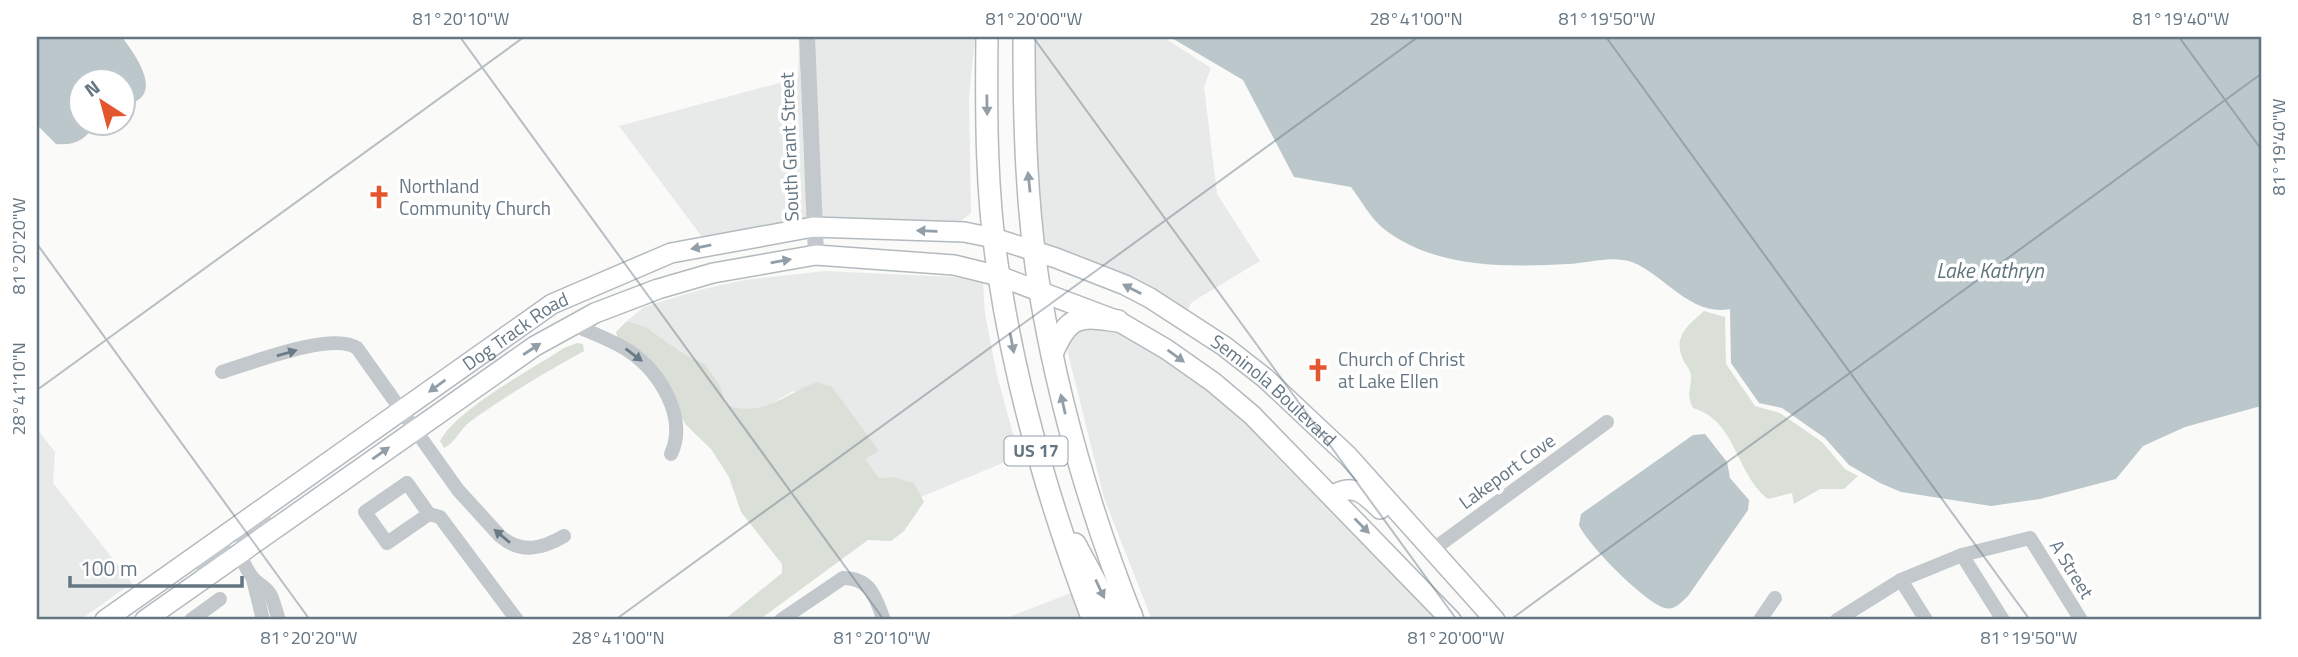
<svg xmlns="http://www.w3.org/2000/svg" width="2298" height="657" font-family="'Titillium Web',sans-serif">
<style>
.built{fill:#e8e9e9}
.green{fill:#dadfd7}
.water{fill:#bbc7cb}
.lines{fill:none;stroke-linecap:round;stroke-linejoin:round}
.secondary-casing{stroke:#b3babf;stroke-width:22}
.primary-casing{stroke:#b5babe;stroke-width:24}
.minor{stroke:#c3c8cc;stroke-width:14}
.tertiary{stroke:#c3c8cc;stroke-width:16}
.secondary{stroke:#fff;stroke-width:19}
.primary{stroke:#fff;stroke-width:21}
.oneway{fill:#939fa8}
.oneway2{fill:#6a7a87}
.ticks{fill:none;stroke:#657683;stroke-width:2;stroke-opacity:0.45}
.labels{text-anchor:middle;stroke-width:7;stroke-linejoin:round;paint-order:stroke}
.shield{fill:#fff;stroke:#939fa8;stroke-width:2}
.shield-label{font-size:18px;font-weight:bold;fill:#657683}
.street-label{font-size:19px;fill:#657683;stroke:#fff}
.poi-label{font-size:19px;fill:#657683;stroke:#fff;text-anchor:start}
.water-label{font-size:21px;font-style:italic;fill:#60757c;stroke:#fff}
.neatline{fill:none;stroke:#657683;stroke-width:2.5}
.ticks-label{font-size:18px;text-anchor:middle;fill:#657683}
</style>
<rect width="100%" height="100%" fill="#fafaf8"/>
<g class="built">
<path d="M799 37 804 161 813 227 708 245 619 126 798 78Z"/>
<path d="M813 37H975L969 97 971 213 960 222 819 218Z"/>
<path d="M1031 37H1163L1211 68 1204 87 1217 194 1260 261 1192 302 1184 315 1039 246Z"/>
<path d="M825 271 953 277 983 283 985 314 997 375 1019 456 921 497 914 483 893 477 879 478 864 459 879 451 793 391 771 404 746 412 726 405 720 385 705 364 681 352 646 327 627 321 644 307 699 290 744 280Z"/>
<path d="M1111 326 1157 351 1219 395 1275 447 1440 620H1152L1104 498 1065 341 1075 328Z"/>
<path d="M37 429 55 452 53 483 132 583 80 620H37Z"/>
<path d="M1071 593 1082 620H1001Z"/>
</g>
<g class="green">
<path d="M1704 311 1725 317 1726 364 1755 406 1780 413 1822 442 1845 469 1858 476 1844 489H1820L1794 504 1792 493 1768 499C1735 473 1737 421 1693 408 1686 395 1691 390 1691 376 1690 367 1684 364 1682 357 1673 335 1691 323 1704 311Z"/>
<path d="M627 321 646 327 681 352 705 364 720 385 726 405C762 418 783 395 817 382L832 387 879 451 865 459 879 478 893 477 914 483 924 502 904 531 891 541 868 540 759 620H724L782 573V564L741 512 729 477 711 449 686 425 654 366 641 351 618 339 616 332Z"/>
<path d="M577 343 583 344 584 351C544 373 507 395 471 421 460 429 456 442 444 448L440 441C458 408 531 370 564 348Z"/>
</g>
<g class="water">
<path d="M37 37H122C137 57 167 99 123 105L122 80H80V122L94 123C88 140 73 146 56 144L37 125Z"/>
<path d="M1170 37H2261V406L2185 427 2143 446 2116 479 2040 499 1991 506 1901 492 1880 483 1849 465 1825 438 1782 408 1759 403 1731 363 1730 309C1691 317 1662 273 1632 262 1612 255 1588 263 1568 264 1505 267 1436 269 1384 229 1371 219 1361 200 1351 187L1294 177 1243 80Z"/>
<path d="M1705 434 1727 462 1730 478 1749 500 1748 510 1688 596C1681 602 1675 611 1665 608 1645 603 1587 544 1579 525L1581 514 1693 435Z"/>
</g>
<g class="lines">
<g class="secondary-casing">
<g id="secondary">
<path d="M1332 496C1353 482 1365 494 1380 509"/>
<path id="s1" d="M105 620 552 304 671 253 813 227 964 232 994 238 1056 258 1125 285 1150 298 1224 346 1265 378 1348 456 1495 620"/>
<path d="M145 620 535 346 595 313 658 289 713 273 816 255 954 265 999 276 1118 321 1166 349 1213 382 1252 415 1451 620"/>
</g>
</g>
<g class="primary-casing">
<g id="primary">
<path d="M987 37C986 116 986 198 999 276 1017 395 1051 509 1093 620"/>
<path d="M1024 37C1024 122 1026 208 1040 292 1059 405 1091 514 1133 620"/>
<path d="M1052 354C1068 315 1079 315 1118 321"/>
<path d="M1075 544 1111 611 1119 615 1131 614"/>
</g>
</g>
<g class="minor">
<path d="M574 325C592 333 612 340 629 351 660 372 688 418 671 454"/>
<path d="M222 372C251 363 333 331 357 348L458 490 500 536C521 554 542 549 564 536"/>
<path d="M429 514 387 543 365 512 407 483 429 514 440 517 517 620"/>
<path d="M264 519C240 536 233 553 253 578 258 584 266 587 270 594 274 601 276 612 279 620"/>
<path d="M1431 551 1607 422"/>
<path d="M1962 555 2003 620"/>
<path d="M204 569 221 552 226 535"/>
<path d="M253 579 263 620"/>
<path d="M1901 580 1926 620"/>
<path d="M191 620 220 599"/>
<path d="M781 620 843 578C871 578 875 597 884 620"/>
<path d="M1760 620 1775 598"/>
<path d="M1837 620 1901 580 1962 555 2030 538 2081 620"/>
</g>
<path class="tertiary" d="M807 37 816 255"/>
<use href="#secondary" class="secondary"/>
<use href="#primary" class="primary"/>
</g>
<defs><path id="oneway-solid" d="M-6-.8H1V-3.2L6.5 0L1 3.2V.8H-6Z" transform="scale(1.75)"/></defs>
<g class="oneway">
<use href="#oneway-solid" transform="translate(987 105) rotate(89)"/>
<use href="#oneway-solid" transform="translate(1029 182) rotate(-96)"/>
<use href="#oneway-solid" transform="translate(927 231) rotate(-178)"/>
<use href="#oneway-solid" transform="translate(701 247) rotate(168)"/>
<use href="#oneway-solid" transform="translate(781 261) rotate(-10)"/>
<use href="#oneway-solid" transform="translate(1132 289) rotate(-153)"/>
<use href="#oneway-solid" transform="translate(1012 343) rotate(79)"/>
<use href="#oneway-solid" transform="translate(532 349) rotate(-33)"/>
<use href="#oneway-solid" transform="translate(1176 356) rotate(36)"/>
<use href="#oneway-solid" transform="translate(437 386) rotate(144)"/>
<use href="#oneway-solid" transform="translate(1063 404) rotate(-103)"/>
<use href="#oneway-solid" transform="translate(381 453) rotate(-35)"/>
<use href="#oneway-solid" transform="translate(1362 526) rotate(45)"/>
<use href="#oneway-solid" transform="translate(1100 589) rotate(65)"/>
</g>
<g class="oneway2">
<use href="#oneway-solid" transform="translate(287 353) rotate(-16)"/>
<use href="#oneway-solid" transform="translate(634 355) rotate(37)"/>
<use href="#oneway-solid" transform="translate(502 536) rotate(-140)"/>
</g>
<path class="ticks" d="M460 37 884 620M1033 37 1457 620M1606 37 2030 620M2179 37 2261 149M37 244 310 620M37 390 524 37M615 620 1418 37M1510 620 2261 74"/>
<defs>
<g id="church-bare" transform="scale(1.89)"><path d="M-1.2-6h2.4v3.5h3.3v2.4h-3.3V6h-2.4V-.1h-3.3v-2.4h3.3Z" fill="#e4572e" stroke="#fff" stroke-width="2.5" paint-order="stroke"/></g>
</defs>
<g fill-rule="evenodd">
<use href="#church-bare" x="379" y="197"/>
<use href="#church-bare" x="1318" y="370"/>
</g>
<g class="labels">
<rect class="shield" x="1004.5" y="436.5" width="63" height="29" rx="5"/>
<g class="shield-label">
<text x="1036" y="457">US 17</text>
</g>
<g class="street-label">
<text transform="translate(789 147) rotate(-92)" y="7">South Grant Street</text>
<text dy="7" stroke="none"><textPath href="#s1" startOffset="502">Dog Track Road</textPath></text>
<text dy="7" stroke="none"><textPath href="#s1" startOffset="1325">Seminola Boulevard</textPath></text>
<text transform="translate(1507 471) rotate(-36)" y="7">Lakeport Cove</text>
<text transform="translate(2072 569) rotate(58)" y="7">A Street</text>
</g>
<g class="poi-label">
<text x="399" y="193">Northland<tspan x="399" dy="22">Community Church</tspan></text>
<text x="1338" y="366">Church of Christ<tspan x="1338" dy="22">at Lake Ellen</tspan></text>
</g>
<g class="water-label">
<text x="1990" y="278">Lake Kathryn</text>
</g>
</g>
<rect width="2298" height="657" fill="none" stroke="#ffffff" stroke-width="77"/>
<g transform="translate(102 102) rotate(324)"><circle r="33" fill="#ffffff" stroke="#c1c8cd" stroke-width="2"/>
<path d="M0-5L12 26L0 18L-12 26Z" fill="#e4572e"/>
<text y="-10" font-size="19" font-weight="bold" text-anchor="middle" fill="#657683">N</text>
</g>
<path d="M70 576v10h172v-10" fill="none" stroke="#657683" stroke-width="3.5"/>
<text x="80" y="576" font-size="21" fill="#657683" stroke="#ffffff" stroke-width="5" paint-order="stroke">100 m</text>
<rect x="38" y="38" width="2222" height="580" class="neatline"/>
<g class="ticks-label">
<text x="461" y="25">81°20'10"W</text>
<text x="1034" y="25">81°20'00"W</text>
<text x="1416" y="25">28°41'00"N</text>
<text x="1607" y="25">81°19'50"W</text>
<text x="2181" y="25">81°19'40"W</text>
<text transform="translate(2279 147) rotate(-90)" y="6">81°19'40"W</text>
<text transform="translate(19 246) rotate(-90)" y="6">81°20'20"W</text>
<text transform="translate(19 389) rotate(-90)" y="6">28°41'10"N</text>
<text x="309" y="644">81°20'20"W</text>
<text x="618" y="644">28°41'00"N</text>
<text x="882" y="644">81°20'10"W</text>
<text x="1456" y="644">81°20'00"W</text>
<text x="2029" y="644">81°19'50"W</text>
</g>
</svg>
